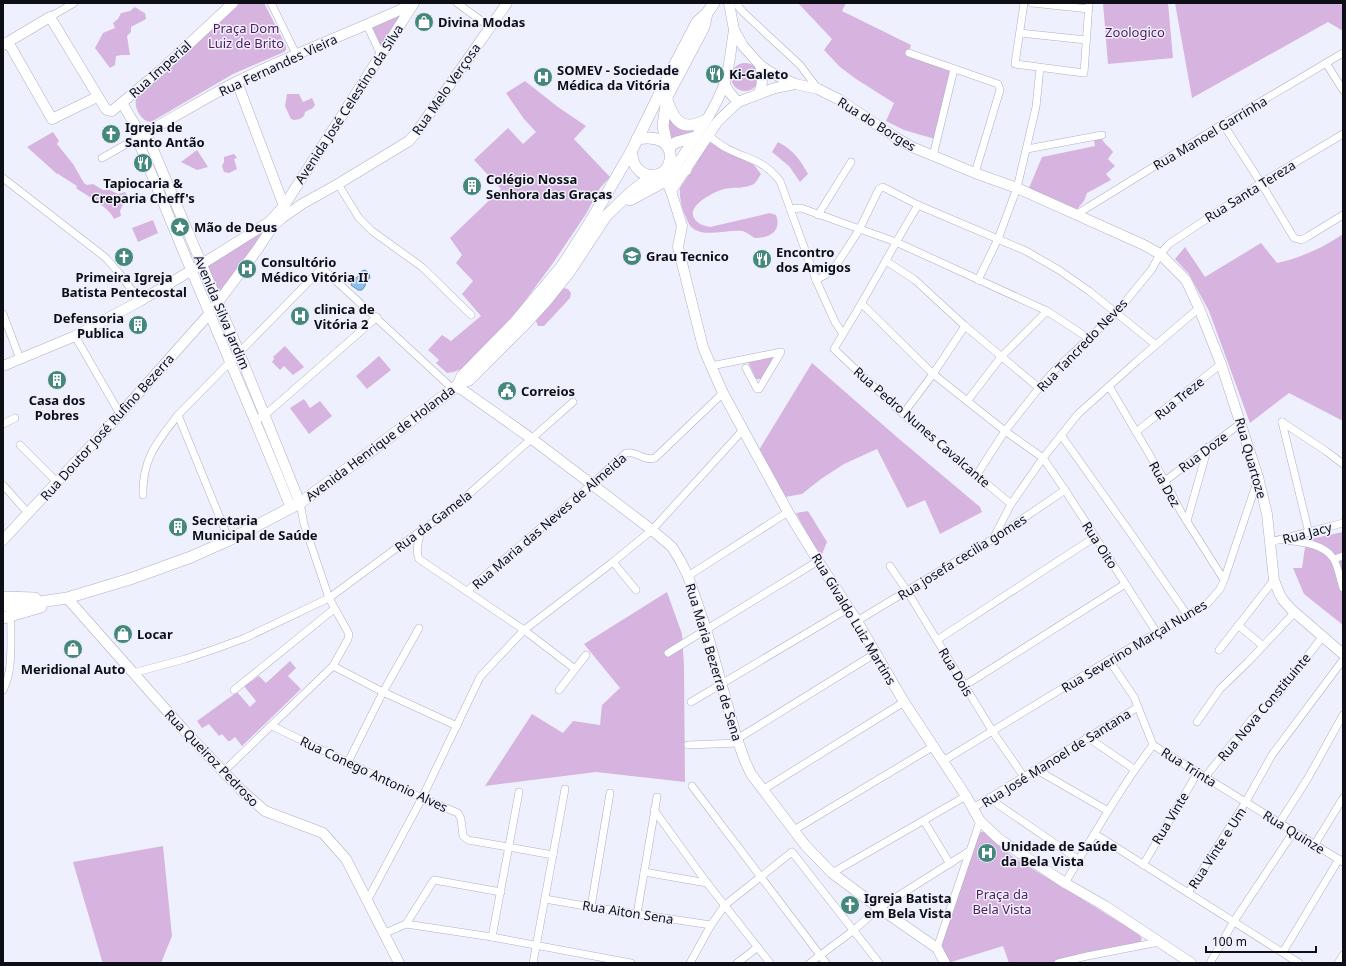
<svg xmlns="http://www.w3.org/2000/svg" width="1346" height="966" font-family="'Noto Sans',sans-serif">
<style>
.green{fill:#d7b3df}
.water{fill:#86c2ed;stroke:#628cac}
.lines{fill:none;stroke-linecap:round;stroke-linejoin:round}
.street-casing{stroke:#aeb0c4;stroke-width:8}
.secondary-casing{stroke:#aeb0c4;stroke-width:11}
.primary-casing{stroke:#aeb0c4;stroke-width:12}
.street{stroke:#fff;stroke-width:7}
.secondary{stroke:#fff;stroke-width:10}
.primary{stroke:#fff;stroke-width:11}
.labels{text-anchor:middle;stroke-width:3;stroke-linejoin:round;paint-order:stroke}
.poi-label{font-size:13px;font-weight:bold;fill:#0e0f16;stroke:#eff0fd;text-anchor:start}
.park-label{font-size:13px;fill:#501c5b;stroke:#eff0fd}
.street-label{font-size:13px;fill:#0e0f16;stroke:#eff0fd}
</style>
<rect width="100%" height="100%" fill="#eff0fd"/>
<g class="green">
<path d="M240 3H264L286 46V50L284 52 233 74 151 122C141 122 132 105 137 97L233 8Z"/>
<path d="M798 3H846L842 11 911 45 907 56 950 71 935 139 904 130 886 121 894 103 856 79 840 67 824 50 832 39Z"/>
<path d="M1103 3H1168L1173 58 1108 64Z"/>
<path d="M1175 3H1343V31L1328 22 1192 98Z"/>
<path d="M135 7 141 11 145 13 146 19 131 27V32L127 36 130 55H122L116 56 115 65 110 68 95 48 103 33 115 28 113 23 118 19 121 13 130 11Z"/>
<path d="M401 15 381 48 370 28Z"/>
<circle cx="745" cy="77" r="14"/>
<path d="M525 81 558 107 586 126 574 139 610 177 600 188 586 214 553 263 519 309 500 331 463 368 454 372 447 373 436 363 439 360 428 350 442 335 451 341 481 316 462 294 473 281 456 263 462 255 450 238 501 189 474 160 508 128 523 144 536 132 524 119 506 93Z"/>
<path d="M287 94H299L303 102 312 98 315 105 313 108 305 112 304 116 300 119 294 120 291 119 285 106Z"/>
<path d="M668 112 695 130 692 136 670 141Z"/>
<path d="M53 132 59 141 57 144 73 164 84 183 87 185 93 184 103 190H110L118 194 125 192 127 195 120 211 121 216 114 219C109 207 87 196 76 188L77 186 58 174 59 173 57 174 27 147Z"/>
<path d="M1102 139C1105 145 1110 147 1113 152L1108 159 1115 166 1106 174 1111 180 1087 193 1084 201 1077 209 1029 188 1042 157 1095 146 1094 140Z"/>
<path d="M709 142 754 165 761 174C759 177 757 181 754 184 745 189 733 187 724 189 714 192 687 205 694 218 697 224 705 226 710 227L770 213 776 215C782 231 770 238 755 238 751 236 747 232 742 231 727 229 699 240 689 224 687 221 687 218 685 215 682 208 679 197 680 188L696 164 702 150Z"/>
<path d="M778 142C793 150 800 159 808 174L800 182 789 166 772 152Z"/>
<path d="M197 150 208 167 197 170 181 162Z"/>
<path d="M234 154 237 158 234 159 237 169 229 173 224 172 222 166 224 162V157Z"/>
<path d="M153 220 158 233 138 242 132 228Z"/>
<path d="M269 228 218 298 205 267Z"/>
<path d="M1343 234V421L1289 393 1250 423 1209 311 1189 274 1175 259 1185 247 1205 277 1261 243 1277 263C1300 258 1323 248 1343 234Z"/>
<path d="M563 288 568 289 571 293 570 298 544 326H538L535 319Z"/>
<path d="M285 346 304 367 293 375 284 366 280 370 272 362 274 359 273 357Z"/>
<path d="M775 354 762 379H756L748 362 749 360Z"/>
<path d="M379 356 391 370 367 389 356 376Z"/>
<path d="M812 363 898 438 980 507 982 512 940 534 925 500 907 508 877 449 844 464 821 479 802 494 785 497 759 450Z"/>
<path d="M304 399 310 408 320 401 332 416 309 434 290 408Z"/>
<path d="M808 511 827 542 820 559 796 513Z"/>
<path d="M1343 532V625L1304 594 1293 568H1302L1306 540Z"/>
<path d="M667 592 682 634 684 666 685 782 596 772 485 786 532 714 563 733 573 721 600 725 602 705 620 688 584 644Z"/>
<path d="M290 661 296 668 288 676 301 689 242 746 235 737 230 741H228L222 734 219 736 209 724 202 728 197 721 237 692 250 707 256 701 244 686 259 676 266 683Z"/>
<path d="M981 832H984L988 835 995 842 1013 857 1139 934 1142 939 1139 944 1067 957 1051 963H1009L1003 946 948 963 941 945 978 835Z"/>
<path d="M163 846 172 936 161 963H104L102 961 73 862Z"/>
</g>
<path class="water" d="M365 270 369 273 370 278 366 281 365 286 362 290H358L351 285C354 276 355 280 359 275 360 274 360 272 362 271Z"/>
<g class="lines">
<g class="street-casing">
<g id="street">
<path d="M271 3 296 54"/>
<path d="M457 3 490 27"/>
<path d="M738 3V6L743 12 800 65 818 89"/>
<path d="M1024 3 1015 64 1084 73 1089 3"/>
<path d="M1032 3 1089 9"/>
<path d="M50 17 74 3"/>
<path d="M367 25 381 55"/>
<path d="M1020 33 1086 40"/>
<path d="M909 53 998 84 1000 90 975 173"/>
<path d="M1326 63 1343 90"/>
<path d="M1223 124 1261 183 1294 238 1301 240 1307 237 1343 215"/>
<path d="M708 135C714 140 720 145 726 148 748 160 763 159 780 181L816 280 835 322 843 334 834 349 903 414 1011 504"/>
<path d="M1027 149 1102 135"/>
<path d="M933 156 954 69"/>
<path d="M102 158 137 138"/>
<path d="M3 178 106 258 119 273 140 301"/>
<path d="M338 184 359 218 372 231 422 267 471 315"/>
<path d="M790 209 801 208 896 242 1047 311 1088 338"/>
<path d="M1077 214 1223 124 1343 53"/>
<path d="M818 215 851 162"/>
<path d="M886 261 915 280 965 326 1039 388"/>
<path d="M816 280 827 274 837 264 859 230 879 189 883 187 918 205 1026 251 1059 270 1089 291 1156 345"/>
<path d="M978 280 998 239 1017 188 1036 107 1040 68"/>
<path d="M862 304 933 374 1005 431 1043 458 1065 490 1157 633"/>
<path d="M3 314 20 359"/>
<path d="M843 334C869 292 892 248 918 205"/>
<path d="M75 336 120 414"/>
<path d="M711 366 781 352 759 389H757L746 368"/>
<path d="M1109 386 1165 481 1181 512 1224 580"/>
<path d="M968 400 1001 357 1047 311"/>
<path d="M903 414 933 374 965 326"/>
<path d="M178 415 229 540"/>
<path d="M255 420 265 415 377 317"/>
<path d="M1282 422 1309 533"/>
<path d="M1282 422 1326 451 1343 464"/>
<path d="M3 424 15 418"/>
<path d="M1136 432 1221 364"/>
<path d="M1061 435 1132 535 1188 616"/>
<path d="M20 445 57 482"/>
<path d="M976 476 1005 431 1039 388 1055 370 1117 312 1152 269 1160 254 1169 244 1261 183 1343 134"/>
<path d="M1165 481 1241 423"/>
<path d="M3 485 28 513"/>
<path d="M143 495C142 459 157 442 178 415L322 268 453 389"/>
<path d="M1187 521 1208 447"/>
<path d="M421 531C419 540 415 550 419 559L524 630 575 669"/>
<path d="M993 539 1011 504 1043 458 1078 414 1137 361 1199 308"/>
<path d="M1283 540C1299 542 1323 543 1333 558 1338 565 1340 580 1343 588"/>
<path d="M1270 542 1343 523"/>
<path d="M1334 559 1343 556"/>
<path d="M613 562 636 590"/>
<path d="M890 566 907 591 993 732 1024 777"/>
<path d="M688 576 788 512"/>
<path d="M467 591 591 485 626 453C636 450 644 462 655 458L723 393"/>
<path d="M857 621 993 539 1065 490"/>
<path d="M1238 625 1263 646"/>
<path d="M937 640 1095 537"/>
<path d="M1219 650 1274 580"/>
<path d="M668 653 818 561"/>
<path d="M1109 660 1134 697 1153 745 1343 862"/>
<path d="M333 666 383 692 457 726"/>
<path d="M133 673 185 659 215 649 245 638 329 598 398 547 452 509 573 402"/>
<path d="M964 686 1125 584"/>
<path d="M3 690C14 670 10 639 11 617"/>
<path d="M234 690 334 609"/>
<path d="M559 690 586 655"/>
<path d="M691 702 849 608"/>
<path d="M1197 722 1220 689 1248 662 1295 612"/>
<path d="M272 726 422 798 458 813 461 819 463 836 468 840 553 855"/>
<path d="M1087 737 1134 769"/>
<path d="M737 739 876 653"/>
<path d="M688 745 738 743"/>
<path d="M943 761 1109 660 1207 604 1220 589 1224 580 1258 479"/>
<path d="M348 762 383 692 419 628"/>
<path d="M1037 770 1108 811"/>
<path d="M223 772 333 666 348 639 349 634 329 598 304 524 300 503"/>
<path d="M1205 777 1252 719 1276 697 1323 636"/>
<path d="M692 786 826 963"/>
<path d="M764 789 904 702"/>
<path d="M990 799 1079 860"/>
<path d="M973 808 1138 707"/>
<path d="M654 810 707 883 770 963"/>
<path d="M924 821 950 864"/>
<path d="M1280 822 1308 778 1343 715"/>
<path d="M794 830 934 746"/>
<path d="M1095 834 1299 963"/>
<path d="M1315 844 1343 798"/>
<path d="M1143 865 1198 772"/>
<path d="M644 872 707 883"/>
<path d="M832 873 966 796"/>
<path d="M1065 883C1093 836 1120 788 1153 745"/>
<path d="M1188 893 1245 803 1272 755 1343 660"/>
<path d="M545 899 591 907 711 925"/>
<path d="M367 901 422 798 480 677 524 630 613 562 652 530 743 430"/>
<path d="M591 907 610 793"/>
<path d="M637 914 657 797"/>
<path d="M406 924 434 880 501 892"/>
<path d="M383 934 406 924 492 937 631 963"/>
<path d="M492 937 519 792"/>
<path d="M937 948 980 821"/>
<path d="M1283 952 1339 859"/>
<path d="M533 963 565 789"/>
<path d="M690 963 711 925 725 905 792 852 879 963"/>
<path d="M737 963 758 947"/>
<path d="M810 963 854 930 879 908 968 852"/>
<path d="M1058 963 1087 956 1159 942"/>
<path d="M1210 963 1234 921 1294 831"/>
<path d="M1338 963 1343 955"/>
</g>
</g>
<g class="secondary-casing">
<g id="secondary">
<path d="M729 3 734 30 743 46 760 65 770 72 795 84"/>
<path d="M8 42 52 119 97 97"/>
<path d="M3 45 50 17 105 108 107 110 112 111 161 70 233 3"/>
<path d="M237 82 284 206"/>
<path d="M724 83 729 92 738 102"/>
<path d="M759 93C763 84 763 75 760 65"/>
<path d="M122 103 137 128V138C186 262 241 384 291 508"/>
<path d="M137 128 146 133 239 352 300 503"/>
<path d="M140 136C173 118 205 98 238 81 295 53 355 31 413 4"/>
<path d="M665 182C685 151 713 117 725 82 730 65 731 47 734 30"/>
<path d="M668 185 671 191 682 226 678 247 703 347 711 366 723 393 788 512 818 561 857 621 904 702 966 796 980 821 999 839 1065 883 1105 906 1191 963"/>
<path d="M671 191 718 121 738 102 775 88 795 84 818 89 838 99 895 137 912 147 975 173 1017 188 1144 245 1160 254 1186 280 1199 308 1221 364 1258 477 1267 514 1274 580 1279 593 1283 600 1292 610 1343 654"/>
<path d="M3 366 75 336 140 301 202 264 269 222 284 206 414 3"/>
<path d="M457 386 532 439 652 530 672 547 680 560 688 576 706 629 737 739 745 761 751 774 805 845 832 873 879 908 937 948 945 963"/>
<path d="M3 540 113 422 210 313 257 250 273 226 282 218 302 204 338 184 399 147 409 141 416 133 507 3"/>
<path d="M67 598 183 729 241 790 265 811 323 833 346 859 399 963"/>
</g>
</g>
<g class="primary-casing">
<g id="primary">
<path d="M667 100C674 122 683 132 706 120"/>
<path d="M667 145 663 126 667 97 704 27 707 13"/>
<path d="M668 147 677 142 695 137"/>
<path d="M631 152C633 158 633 165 638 169 645 178 661 177 667 168 670 163 671 158 670 153 667 137 650 137 637 139"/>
<path d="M630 200 686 170"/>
<path d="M459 383 469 380 525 324 546 301 570 271 606 216 631 192 654 175"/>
<path d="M3 597 35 598"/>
<path d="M3 606 33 603 67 598 130 579 191 557 229 540 300 503 366 455 457 386 459 383 462 376 515 322 562 266 589 224 631 152 665 83 697 22 707 13 714 3"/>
<path d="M3 618 41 607"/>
</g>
</g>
<use href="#street" class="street"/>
<use href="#secondary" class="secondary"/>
<use href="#primary" class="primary"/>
</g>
<defs>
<g id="shop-disc" transform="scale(1)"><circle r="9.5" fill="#44877b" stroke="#eff0fd"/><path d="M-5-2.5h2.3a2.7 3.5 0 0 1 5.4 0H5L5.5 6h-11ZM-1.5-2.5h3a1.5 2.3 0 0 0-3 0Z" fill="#fff"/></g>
<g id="restaurant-disc" transform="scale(1)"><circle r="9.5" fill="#44877b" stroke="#eff0fd"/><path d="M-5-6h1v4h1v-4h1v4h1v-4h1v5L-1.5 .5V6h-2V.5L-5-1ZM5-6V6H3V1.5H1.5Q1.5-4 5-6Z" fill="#fff"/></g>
<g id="hospital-disc" transform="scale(1)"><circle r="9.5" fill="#44877b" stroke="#eff0fd"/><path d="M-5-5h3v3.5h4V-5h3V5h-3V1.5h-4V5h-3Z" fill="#fff"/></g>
<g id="church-disc" transform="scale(1)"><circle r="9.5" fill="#44877b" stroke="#eff0fd"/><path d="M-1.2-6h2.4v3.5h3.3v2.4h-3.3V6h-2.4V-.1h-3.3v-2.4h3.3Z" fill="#fff"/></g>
<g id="building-disc" transform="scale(1)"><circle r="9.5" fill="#44877b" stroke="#eff0fd"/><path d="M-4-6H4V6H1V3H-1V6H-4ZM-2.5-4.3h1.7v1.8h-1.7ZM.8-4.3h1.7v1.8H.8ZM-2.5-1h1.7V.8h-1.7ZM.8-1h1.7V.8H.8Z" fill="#fff"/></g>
<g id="sight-disc" transform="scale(1)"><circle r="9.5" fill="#44877b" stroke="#eff0fd"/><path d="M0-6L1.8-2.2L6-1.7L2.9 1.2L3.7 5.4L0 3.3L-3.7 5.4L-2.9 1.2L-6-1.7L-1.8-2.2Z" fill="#fff"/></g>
<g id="university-disc" transform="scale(1)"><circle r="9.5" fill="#44877b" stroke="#eff0fd"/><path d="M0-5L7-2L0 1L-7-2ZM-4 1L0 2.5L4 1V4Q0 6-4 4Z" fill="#fff"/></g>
<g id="civic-disc" transform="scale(1)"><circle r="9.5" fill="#44877b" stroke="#eff0fd"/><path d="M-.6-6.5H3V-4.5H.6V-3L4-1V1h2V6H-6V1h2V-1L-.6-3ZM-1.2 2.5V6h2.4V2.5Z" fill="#fff"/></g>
</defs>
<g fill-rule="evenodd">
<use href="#shop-disc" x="424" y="22"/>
<use href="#restaurant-disc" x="715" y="74"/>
<use href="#hospital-disc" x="543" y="77"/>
<use href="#church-disc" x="111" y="134"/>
<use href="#restaurant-disc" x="143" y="163"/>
<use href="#building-disc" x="472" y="186"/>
<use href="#sight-disc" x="180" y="227"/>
<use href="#university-disc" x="632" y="256"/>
<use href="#church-disc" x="124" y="257"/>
<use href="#restaurant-disc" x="762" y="259"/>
<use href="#hospital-disc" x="247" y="269"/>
<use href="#hospital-disc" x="300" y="316"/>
<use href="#building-disc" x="138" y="325"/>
<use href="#building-disc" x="57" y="380"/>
<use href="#civic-disc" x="507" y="391"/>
<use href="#building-disc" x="178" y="527"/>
<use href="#shop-disc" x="123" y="634"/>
<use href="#shop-disc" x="73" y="649"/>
<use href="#hospital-disc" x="987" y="853"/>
<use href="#church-disc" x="850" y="905"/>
</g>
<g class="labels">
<g class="poi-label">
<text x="438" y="27">Divina Modas</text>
<text x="557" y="75">SOMEV - Sociedade<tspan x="557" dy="15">Médica da Vitória</tspan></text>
<text x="729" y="79">Ki-Galeto</text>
<text x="125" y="132">Igreja de<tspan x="125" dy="15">Santo Antão</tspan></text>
<text x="486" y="184">Colégio Nossa<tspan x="486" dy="15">Senhora das Graças</tspan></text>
<text x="143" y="188" text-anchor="middle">Tapiocaria &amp;<tspan x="143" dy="15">Creparia Cheff's</tspan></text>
<text x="194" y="232">Mão de Deus</text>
<text x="776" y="257">Encontro<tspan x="776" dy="15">dos Amigos</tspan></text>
<text x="646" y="261">Grau Tecnico</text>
<text x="261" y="267">Consultório<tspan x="261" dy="15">Médico Vitória II</tspan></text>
<text x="124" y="282" text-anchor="middle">Primeira Igreja<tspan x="124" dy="15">Batista Pentecostal</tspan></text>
<text x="314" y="314">clinica de<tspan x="314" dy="15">Vitória 2</tspan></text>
<text x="124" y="323" text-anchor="end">Defensoria<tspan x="124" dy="15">Publica</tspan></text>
<text x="521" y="396">Correios</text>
<text x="57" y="405" text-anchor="middle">Casa dos<tspan x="57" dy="15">Pobres</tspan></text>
<text x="192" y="525">Secretaria<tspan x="192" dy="15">Municipal de Saúde</tspan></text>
<text x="137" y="639">Locar</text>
<text x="73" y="674" text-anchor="middle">Meridional Auto</text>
<text x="1001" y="851">Unidade de Saúde<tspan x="1001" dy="15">da Bela Vista</tspan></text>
<text x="864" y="903">Igreja Batista<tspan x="864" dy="15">em Bela Vista</tspan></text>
</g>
<g class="park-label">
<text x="246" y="33">Praça Dom<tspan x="246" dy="15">Luiz de Brito</tspan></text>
<text x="1135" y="37">Zoologico</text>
<text x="1002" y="899">Praça da<tspan x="1002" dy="15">Bela Vista</tspan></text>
</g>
<g class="street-label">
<text transform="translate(278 65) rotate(-25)" y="5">Rua Fernandes Vieira</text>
<text transform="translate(160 69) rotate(-42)" y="5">Rua Imperial</text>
<text transform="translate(446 89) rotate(-55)" y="5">Rua Melo Verçosa</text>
<text transform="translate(349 104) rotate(-57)" y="5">Avenida José Celestino da Silva</text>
<text transform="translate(877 124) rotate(32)" y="5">Rua do Borges</text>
<text transform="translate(1210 133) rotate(-31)" y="5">Rua Manoel Garrinha</text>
<text transform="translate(1250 191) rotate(-32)" y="5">Rua Santa Tereza</text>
<text transform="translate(222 312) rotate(67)" y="5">Avenida Silva Jardim</text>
<text transform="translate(1082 345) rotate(-46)" y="5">Rua Tancredo Neves</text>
<text transform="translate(1179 398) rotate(-39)" y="5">Rua Treze</text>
<text transform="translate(107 427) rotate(-48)" y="5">Rua Doutor José Rufino Bezerra</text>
<text transform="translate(922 427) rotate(41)" y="5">Rua Pedro Nunes Cavalcante</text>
<text transform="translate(380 443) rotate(-37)" y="5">Avenida Henrique de Holanda</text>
<text transform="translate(1203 452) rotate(-37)" y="5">Rua Doze</text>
<text transform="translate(1251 458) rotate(74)" y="5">Rua Quartoze</text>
<text transform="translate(1165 484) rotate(61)" y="5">Rua Dez</text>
<text transform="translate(433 521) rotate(-37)" y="5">Rua da Gamela</text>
<text transform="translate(549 521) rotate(-41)" y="5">Rua Maria das Neves de Almeida</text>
<text transform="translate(1307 533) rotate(-15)" y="5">Rua Jacy</text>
<text transform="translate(1100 545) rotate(57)" y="5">Rua Oito</text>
<text transform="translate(962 557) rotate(-32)" y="5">Rua josefa cecilia gomes</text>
<text transform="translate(854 619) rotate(59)" y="5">Rua Givaldo Luiz Martins</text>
<text transform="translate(1134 646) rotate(-31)" y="5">Rua Severino Marçal Nunes</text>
<text transform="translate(714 662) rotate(73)" y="5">Rua Maria Bezerra de Sena</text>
<text transform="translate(956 672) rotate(59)" y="5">Rua Dois</text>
<text transform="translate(1264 707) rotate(-50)" y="5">Rua Nova Constituinte</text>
<text transform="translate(212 758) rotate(46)" y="5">Rua Queiroz Pedroso</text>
<text transform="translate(1056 758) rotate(-32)" y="5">Rua José Manoel de Santana</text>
<text transform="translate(1189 767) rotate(32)" y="5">Rua Trinta</text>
<text transform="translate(374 774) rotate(25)" y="5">Rua Conego Antonio Alves</text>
<text transform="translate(1170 818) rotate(-59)" y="5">Rua Vinte</text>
<text transform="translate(1294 832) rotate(32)" y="5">Rua Quinze</text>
<text transform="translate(1217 848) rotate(-57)" y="5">Rua Vinte e Um</text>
<text transform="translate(628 912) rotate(9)" y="5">Rua Aiton Sena</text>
</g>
</g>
<rect width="1346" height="966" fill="none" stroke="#0e0f16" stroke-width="8"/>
<path d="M1206 946v6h110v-6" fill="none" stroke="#0e0f16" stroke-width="2"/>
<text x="1212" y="946" font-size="12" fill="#0e0f16" stroke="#eff0fd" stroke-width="3" paint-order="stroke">100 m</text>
</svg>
